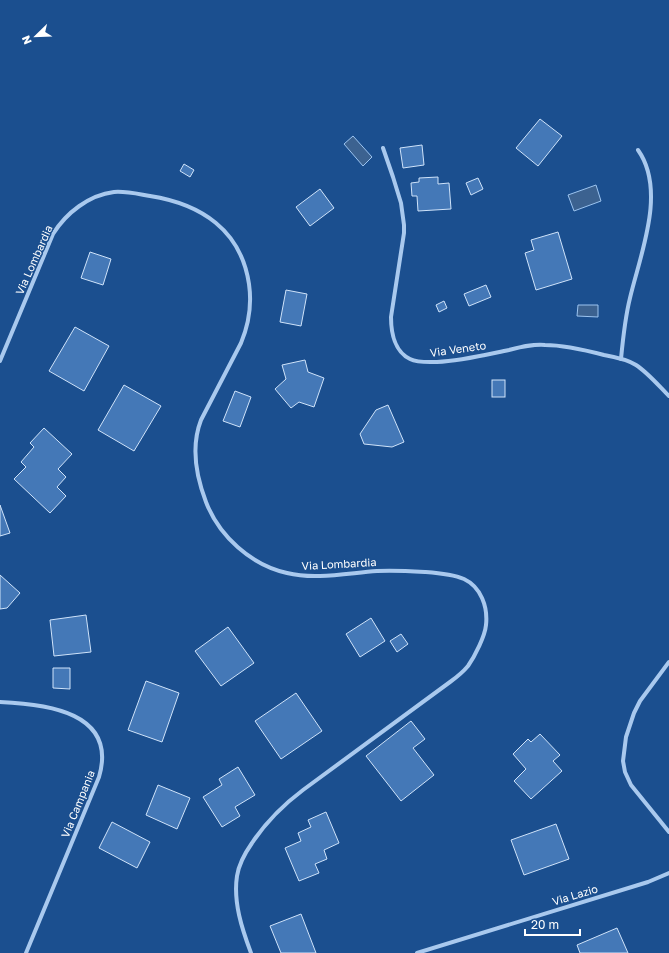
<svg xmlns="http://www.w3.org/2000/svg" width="669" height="953" font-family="'Golos Text',sans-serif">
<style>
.water{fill:#3c6290;stroke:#9cc4f0}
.building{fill:#4478b7;stroke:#cfe3fa}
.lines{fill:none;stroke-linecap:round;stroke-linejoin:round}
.minor{stroke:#a9c9ee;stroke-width:4}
.labels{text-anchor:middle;stroke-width:3;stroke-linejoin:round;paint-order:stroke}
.street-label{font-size:11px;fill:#fff;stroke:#1b4f8f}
</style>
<rect width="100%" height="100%" fill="#1b4f8f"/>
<g class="water">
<path d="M353 136 372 157 363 166 344 144Z"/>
<path d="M596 185 601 201 574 211 568 195Z"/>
<path d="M578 305H598V317L577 316Z"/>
</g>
<g class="building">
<path d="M540 119 562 136 538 166 516 148Z"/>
<path d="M422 145 424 165 403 168 400 148Z"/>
<path d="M184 164 194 170 190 177 180 171Z"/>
<path d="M438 177V184L449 183 451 209 418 211 417 196H412L411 183 419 182V178Z"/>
<path d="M478 178 483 189 471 195 466 183Z"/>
<path d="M320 189 334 208 310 226 296 207Z"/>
<path d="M558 232 572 279 536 290 525 253 534 250 531 240Z"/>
<path d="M90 252 111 259 103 285 81 278Z"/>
<path d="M486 285 491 297 469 306 464 294Z"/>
<path d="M286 290 307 294 301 326 280 322Z"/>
<path d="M444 301 447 308 439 312 436 305Z"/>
<path d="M75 327 109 346 84 391 49 371Z"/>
<path d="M305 360 308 372 324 378 314 407 299 402 291 408 275 389 286 379 282 365Z"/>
<rect x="492" y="380" width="13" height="17"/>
<path d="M124 385 161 406 134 451 98 430Z"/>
<path d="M235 391 251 397 240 427 223 421Z"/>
<path d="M388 405 404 442 392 447 364 444 360 434 376 410Z"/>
<path d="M44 428 72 454 58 469 66 477 57 487 66 496 50 513 14 479 26 467 21 462 34 447 30 443Z"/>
<path d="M0 505 10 533 0 536Z"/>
<path d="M0 575 20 593 7 608 0 609Z"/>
<path d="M86 615 91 652 54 656 50 620Z"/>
<path d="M371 618 385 641 360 657 346 634Z"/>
<path d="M228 627 254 663 221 686 195 651Z"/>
<path d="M401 634 408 644 397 652 390 641Z"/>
<path d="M53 668H70V689L53 688Z"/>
<path d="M146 681 179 693 162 742 128 730Z"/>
<path d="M296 693 322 731 281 759 255 721Z"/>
<path d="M411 721 425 739 413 748 434 775 401 801 366 756Z"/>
<path d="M540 734 560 755 553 761 562 771 531 799 514 781 526 769 513 754 528 739 531 742Z"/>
<path d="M238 767 255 795 235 807 240 816 222 827 203 797 222 785 219 779Z"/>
<path d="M158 785 190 798 177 829 146 815Z"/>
<path d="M326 812 339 843 324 850 327 859 315 864 319 873 299 881 285 848 301 841 298 833 311 827 308 820Z"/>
<path d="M112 822 150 842 137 868 99 848Z"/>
<path d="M556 824 569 859 524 875 511 840Z"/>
<path d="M301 914 316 953H281L270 926Z"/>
<path d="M617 928 628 953H580L577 945Z"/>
</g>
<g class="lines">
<g class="minor">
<path d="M383 148 393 177 401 203 404 225V233L391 317C391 333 395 352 410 359 418 363 429 362 437 362 461 361 485 355 509 350 521 347 532 344 545 345 565 345 585 350 604 355 615 357 627 359 636 365 647 372 659 386 669 396"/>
<path d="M621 359C623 338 625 318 630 298 640 255 667 191 638 150"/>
<path d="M0 361 53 234C66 213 89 195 114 192 126 191 138 194 150 196 201 204 241 230 249 284 252 305 249 324 241 343L201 420C191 446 196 476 206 502 219 536 251 565 287 573 315 580 348 573 377 571 393 570 409 571 425 572 438 573 452 574 464 579 481 587 488 607 486 625 485 636 475 656 468 666 463 672 457 677 450 682L303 790C283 805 266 822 252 843 245 853 239 863 237 876 233 902 242 929 251 953"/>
<path d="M669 662 640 701 634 713 626 737 623 761 625 772 631 785 669 832"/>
<path d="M0 702C46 704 118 712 99 777L26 953"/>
<path d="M417 953 648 882 669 873"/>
</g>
</g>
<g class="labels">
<g class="street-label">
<text transform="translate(34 260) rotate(-66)" y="4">Via Lombardia</text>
<text transform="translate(458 349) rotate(-8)" y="4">Via Veneto</text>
<text transform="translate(339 564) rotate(-3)" y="4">Via Lombardia</text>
<text transform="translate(78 804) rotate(-68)" y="4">Via Campania</text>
<text transform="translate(575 895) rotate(-17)" y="4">Via Lazio</text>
</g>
</g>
<g transform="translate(36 36) rotate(247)" stroke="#1b4f8f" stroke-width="3" paint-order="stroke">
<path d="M0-3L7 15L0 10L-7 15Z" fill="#ffffff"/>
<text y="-6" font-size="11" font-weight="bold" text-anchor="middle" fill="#ffffff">N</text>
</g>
<path d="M525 929v6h55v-6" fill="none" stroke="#ffffff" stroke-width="2"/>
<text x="531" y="929" font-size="12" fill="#ffffff" stroke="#1b4f8f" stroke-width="3" paint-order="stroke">20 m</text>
</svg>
